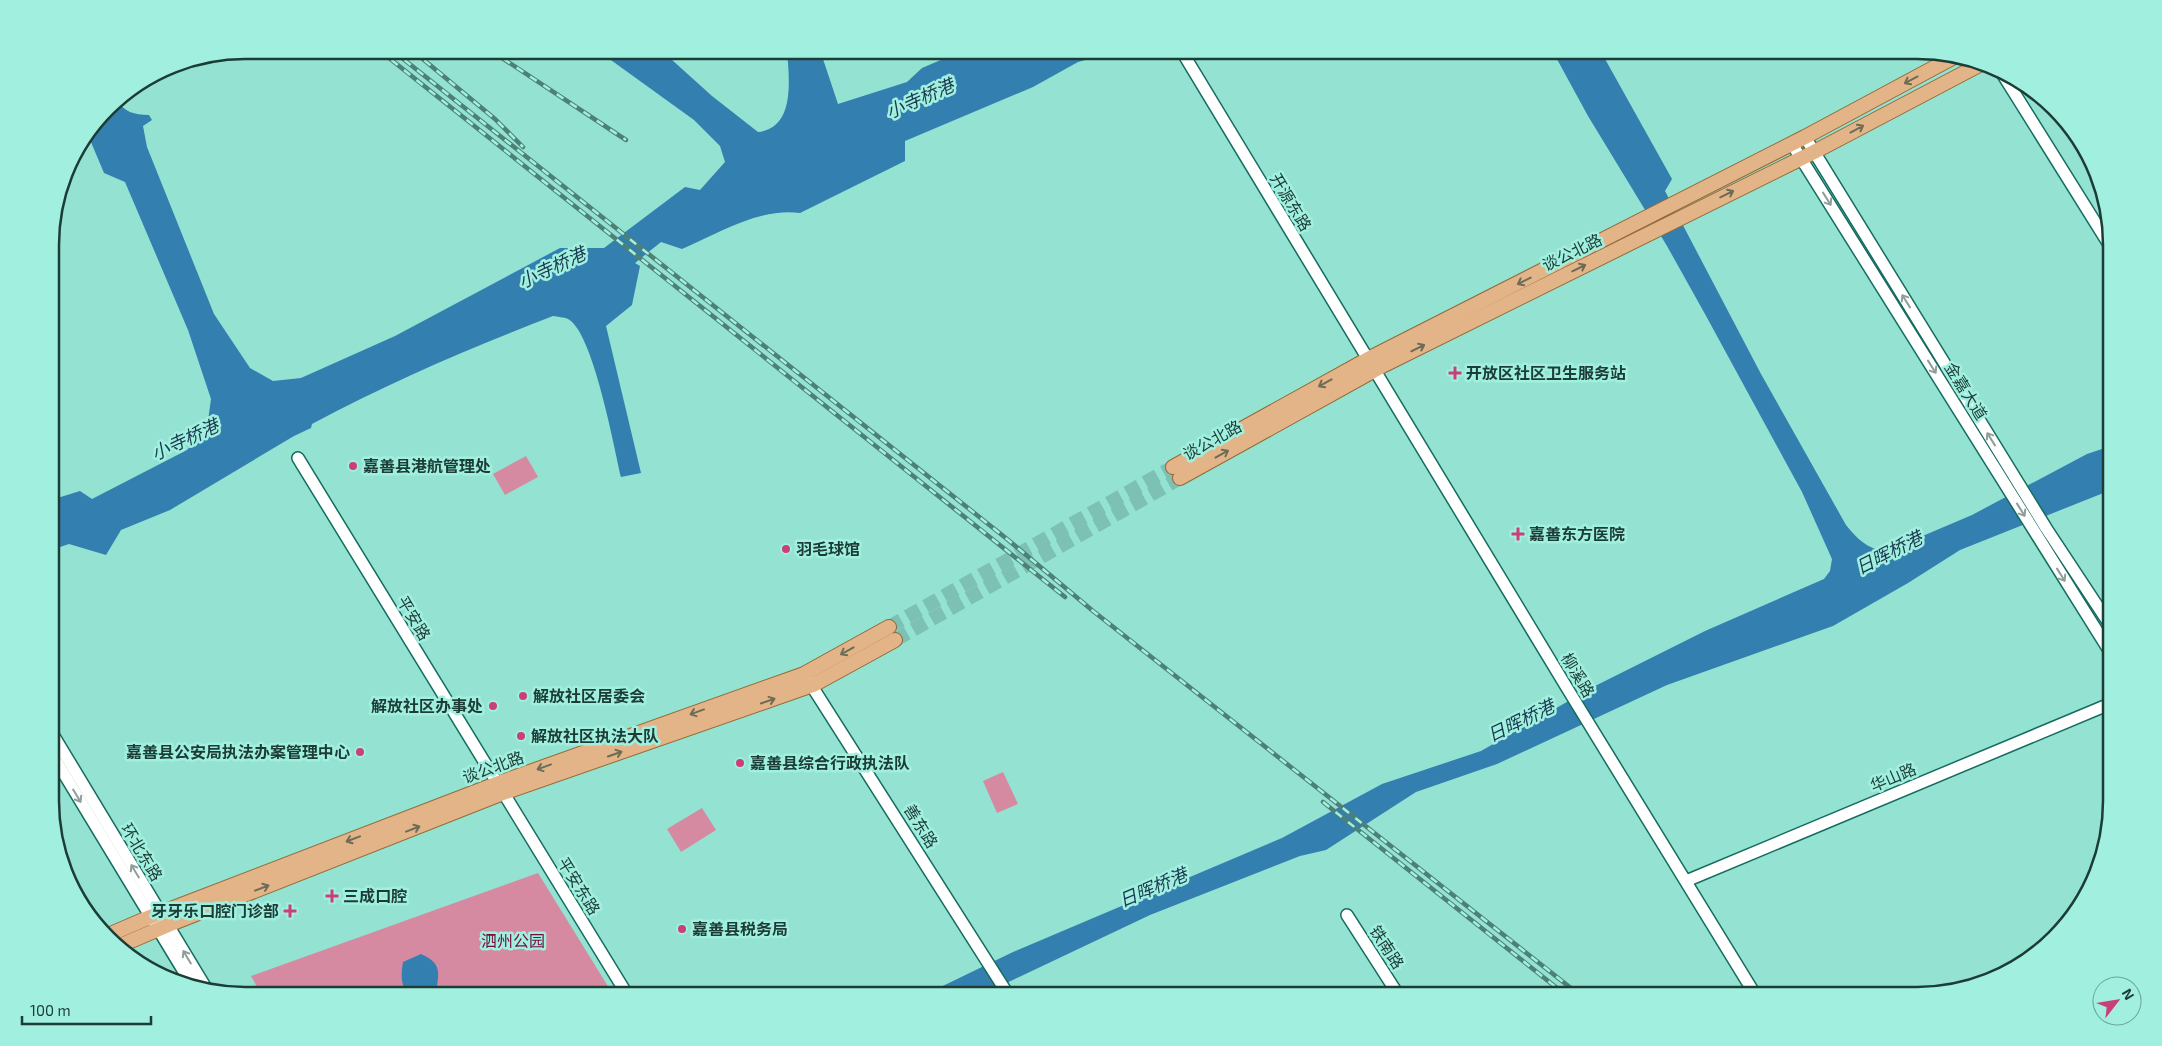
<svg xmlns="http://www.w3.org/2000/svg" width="2162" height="1046" font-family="'Exo 2','Noto Sans SC',sans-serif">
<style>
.green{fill:#d68aa1}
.water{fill:#337fb0}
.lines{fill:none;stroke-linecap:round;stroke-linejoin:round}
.major-tunnel{stroke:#7cc1b3;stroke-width:14;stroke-dasharray:14 7;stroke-linecap:butt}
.minor-casing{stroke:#146c5f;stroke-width:14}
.major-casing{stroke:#926a37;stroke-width:16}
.minor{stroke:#fff;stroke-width:11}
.major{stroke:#e3b488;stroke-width:14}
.rail-casing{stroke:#4d8076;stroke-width:4.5}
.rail{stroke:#a1efdf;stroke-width:2.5;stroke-dasharray:8;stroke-linecap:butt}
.oneway{stroke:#6c6c57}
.oneway2{stroke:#8e9e9a}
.poi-dot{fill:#ca4076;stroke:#a1efdf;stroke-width:2}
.labels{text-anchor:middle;stroke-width:5;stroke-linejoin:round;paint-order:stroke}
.street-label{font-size:16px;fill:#1c3c36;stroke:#a1efdf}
.poi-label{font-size:16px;font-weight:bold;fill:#1c3c36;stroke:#a1efdf;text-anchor:start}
.park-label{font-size:16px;fill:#720e3b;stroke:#a1efdf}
.water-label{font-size:18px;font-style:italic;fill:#19394f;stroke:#a1efdf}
.rim{fill:none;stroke:#1c3c36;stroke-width:2.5}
</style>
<rect width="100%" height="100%" fill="#94e2d2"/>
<g class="green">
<path d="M526 456 538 477 505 495 493 474Z"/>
<path d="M1003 772 1018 804 997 813 983 781Z"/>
<path d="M702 808 716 830 681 852 667 829Z"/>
<path d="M538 873 614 996H262L251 976Z"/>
</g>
<g class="water">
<path d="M597 50H661L712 96 758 132C796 128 789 78 787 50H820L838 104 907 82 922 68 964 50H1122L1078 62 1033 87 905 141V161L800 213C758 208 720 233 682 249L661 242 635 263 640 266 632 305 606 326 641 473 621 477C614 447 593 332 568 319 564 317 557 317 553 316 470 348 390 382 312 424L311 428 294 436 170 510 121 530 106 555 69 544 51 550V500L80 491 92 499 187 450 207 428 211 399 188 330 125 182 104 173 88 135 116 99C124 112 134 115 149 115L152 120 143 126 147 147 214 314 250 368 273 381 301 378 395 336 560 248H604L685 187 700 190 725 162 720 146 694 120Z"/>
<path d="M1552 50H1600L1672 179 1665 191 1761 374 1846 525C1857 539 1867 548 1885 552L1972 515 2087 454 2111 446V490L1960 550 1908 583 1833 626 1667 685 1497 764 1416 792 1326 850 1300 856 1150 915 979 996H922L1013 952 1282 838 1382 784 1481 751 1593 687 1705 631 1824 579 1830 571 1832 559 1802 492 1705 314 1667 246 1588 116Z"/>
<path d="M421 954C444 964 438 974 436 996H410C400 987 401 974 403 962Z"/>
</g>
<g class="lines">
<g class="major-tunnel">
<path d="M889 627 1173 467"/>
<path d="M895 640 1180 478"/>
</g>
<g class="minor-casing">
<g id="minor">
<path d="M1181 50 1567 688 1756 996"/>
<path d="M2000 70 2110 246"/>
<path d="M1805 137 2046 528 2112 628"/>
<path d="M1792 144 2112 655"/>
<path d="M298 458 628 996"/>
<path d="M808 680 1009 996"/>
<path d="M52 733 206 988"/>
<path d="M52 754 192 985"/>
<path d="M1686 881 2112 703"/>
<path d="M1347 915 1399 996"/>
</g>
</g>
<g class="major-casing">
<g id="major">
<path d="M1173 467 1368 359 1805 137 1954 57"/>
<path d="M1180 478 1384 365 1814 152 1983 63"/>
<path d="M106 936 150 917 496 784 804 674 889 627"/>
<path d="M117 947 168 925 503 793 813 685 895 640"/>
</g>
</g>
<use href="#minor" class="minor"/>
<use href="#major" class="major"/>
<g class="rail-casing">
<g id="rail">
<path d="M379 50 1065 597"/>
<path d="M392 50 1007 539 1093 611 1581 996"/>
<path d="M412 50 495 119 523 147"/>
<path d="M490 50 626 140"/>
<path d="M1323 802 1567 996"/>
</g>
</g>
<use href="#rail" class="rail"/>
</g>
<defs><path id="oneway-shaft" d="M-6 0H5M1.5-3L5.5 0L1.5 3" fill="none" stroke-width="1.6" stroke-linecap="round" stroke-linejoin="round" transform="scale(1.25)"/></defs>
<g class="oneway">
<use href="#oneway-shaft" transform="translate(1911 80) rotate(152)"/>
<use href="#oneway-shaft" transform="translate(1857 129) rotate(-28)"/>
<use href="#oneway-shaft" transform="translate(1727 194) rotate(-26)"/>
<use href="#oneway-shaft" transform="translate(1579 268) rotate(-26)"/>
<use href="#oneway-shaft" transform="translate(1524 281) rotate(153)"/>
<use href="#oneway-shaft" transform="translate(1418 348) rotate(-26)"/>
<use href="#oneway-shaft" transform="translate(1325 383) rotate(151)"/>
<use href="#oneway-shaft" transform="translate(1222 454) rotate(-29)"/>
<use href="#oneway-shaft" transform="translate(847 651) rotate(151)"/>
<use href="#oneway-shaft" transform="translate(768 701) rotate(-19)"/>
<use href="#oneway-shaft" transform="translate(697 712) rotate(160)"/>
<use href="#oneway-shaft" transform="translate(615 754) rotate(-19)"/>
<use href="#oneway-shaft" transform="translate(544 767) rotate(160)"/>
<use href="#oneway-shaft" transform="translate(413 829) rotate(-21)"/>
<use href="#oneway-shaft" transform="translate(353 839) rotate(159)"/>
<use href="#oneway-shaft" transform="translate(262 888) rotate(-21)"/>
</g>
<g class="oneway2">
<use href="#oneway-shaft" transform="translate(1827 199) rotate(58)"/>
<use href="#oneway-shaft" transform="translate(1906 301) rotate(-122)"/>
<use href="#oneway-shaft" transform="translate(1932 367) rotate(58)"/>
<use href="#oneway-shaft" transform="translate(1991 439) rotate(-122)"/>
<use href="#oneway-shaft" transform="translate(2021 510) rotate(58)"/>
<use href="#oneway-shaft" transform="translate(2061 575) rotate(58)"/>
<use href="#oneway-shaft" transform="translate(77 796) rotate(59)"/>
<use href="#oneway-shaft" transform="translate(135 871) rotate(-121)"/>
<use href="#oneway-shaft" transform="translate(187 957) rotate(-121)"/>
</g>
<g class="poi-dot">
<path d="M1452.5 365.5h5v5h5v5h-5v5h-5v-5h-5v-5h5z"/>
<circle cx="353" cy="466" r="5"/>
<path d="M1515.5 526.5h5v5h5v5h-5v5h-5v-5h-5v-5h5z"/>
<circle cx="786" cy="549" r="5"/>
<circle cx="523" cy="696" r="5"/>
<circle cx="493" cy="706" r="5"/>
<circle cx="521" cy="736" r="5"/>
<circle cx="360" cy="752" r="5"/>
<circle cx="740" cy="763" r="5"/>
<path d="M329.5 888.5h5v5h5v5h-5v5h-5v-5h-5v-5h5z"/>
<path d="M287.5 903.5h5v5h5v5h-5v5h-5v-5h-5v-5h5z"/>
<circle cx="682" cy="929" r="5"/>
</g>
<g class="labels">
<g class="street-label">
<text transform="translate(1291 202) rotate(59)" y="6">开源东路</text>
<text transform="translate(1572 252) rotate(-26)" y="6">谈公北路</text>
<text transform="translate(1966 391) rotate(58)" y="6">金嘉大道</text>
<text transform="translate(1212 440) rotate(-29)" y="6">谈公北路</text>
<text transform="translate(414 618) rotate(59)" y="6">平安路</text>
<text transform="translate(1578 675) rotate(59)" y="6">柳溪路</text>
<text transform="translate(493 767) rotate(-20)" y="6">谈公北路</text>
<text transform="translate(1893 777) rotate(-23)" y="6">华山路</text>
<text transform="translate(921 826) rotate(58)" y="6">善东路</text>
<text transform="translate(142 852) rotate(59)" y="6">环北东路</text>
<text transform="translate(579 886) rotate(58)" y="6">平安东路</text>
<text transform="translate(1387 947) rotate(57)" y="6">铁南路</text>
</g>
<g class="poi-label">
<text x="1466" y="379">开放区社区卫生服务站</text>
<text x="363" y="472">嘉善县港航管理处</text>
<text x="1529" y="540">嘉善东方医院</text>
<text x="796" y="555">羽毛球馆</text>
<text x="533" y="702">解放社区居委会</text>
<text x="483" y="712" text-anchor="end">解放社区办事处</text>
<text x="531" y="742">解放社区执法大队</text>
<text x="350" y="758" text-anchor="end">嘉善县公安局执法办案管理中心</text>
<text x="750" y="769">嘉善县综合行政执法队</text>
<text x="343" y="902">三成口腔</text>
<text x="279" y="917" text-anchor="end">牙牙乐口腔门诊部</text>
<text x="692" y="935">嘉善县税务局</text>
</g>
<g class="park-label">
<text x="513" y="947">泗州公园</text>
</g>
<g class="water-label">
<text transform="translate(920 99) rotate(-24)" y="6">小寺桥港</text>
<text transform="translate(552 268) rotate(-25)" y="6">小寺桥港</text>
<text transform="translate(185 440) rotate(-25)" y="6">小寺桥港</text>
<text transform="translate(1889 553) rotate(-27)" y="6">日晖桥港</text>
<text transform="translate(1521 721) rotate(-26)" y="6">日晖桥港</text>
<text transform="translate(1153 888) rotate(-23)" y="6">日晖桥港</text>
</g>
</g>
<path d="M0 0H2162V1046H0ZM245 59H1917A186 186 0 0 1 2103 245V801A186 186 0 0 1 1917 987H245A186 186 0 0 1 59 801V245A186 186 0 0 1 245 59Z" fill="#a1efdf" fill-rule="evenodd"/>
<path class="rim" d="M245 59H1917A186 186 0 0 1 2103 245V801A186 186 0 0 1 1917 987H245A186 186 0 0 1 59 801V245A186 186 0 0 1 245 59Z"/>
<g transform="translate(2117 1001) rotate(59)"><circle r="24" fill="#a1efdf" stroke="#6ca79b"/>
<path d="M0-4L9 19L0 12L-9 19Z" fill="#ca4076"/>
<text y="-8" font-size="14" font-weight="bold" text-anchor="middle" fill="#1c3c36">N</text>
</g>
<path d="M22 1016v8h129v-8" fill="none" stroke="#1c3c36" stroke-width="2.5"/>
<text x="30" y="1016" font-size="15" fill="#1c3c36" stroke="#a1efdf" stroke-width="4" paint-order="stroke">100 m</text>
</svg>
